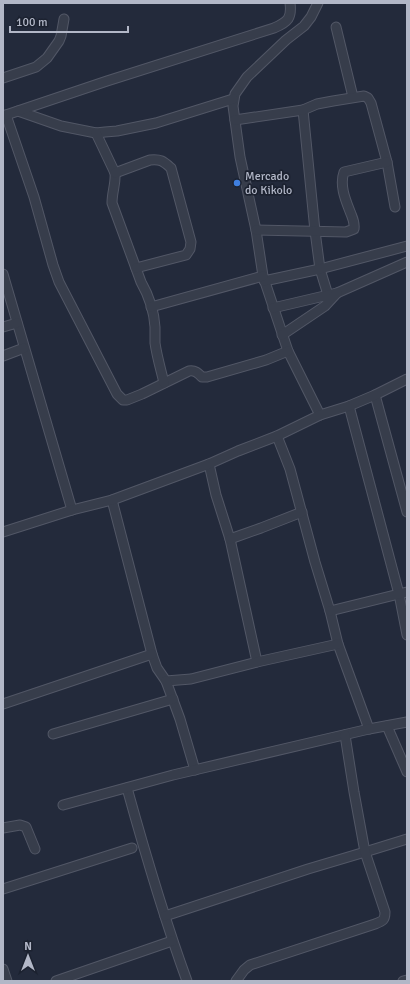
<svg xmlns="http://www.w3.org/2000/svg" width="410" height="984" font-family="Signika,sans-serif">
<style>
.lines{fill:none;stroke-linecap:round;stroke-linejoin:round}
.minor-casing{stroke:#525766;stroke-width:11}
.minor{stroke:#373d4b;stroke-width:9}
.shop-dot{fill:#3f7fe0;stroke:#1c2230;stroke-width:1.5}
.labels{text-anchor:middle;stroke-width:3.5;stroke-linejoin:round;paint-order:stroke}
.poi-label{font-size:12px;fill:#b2b7c7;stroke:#1c2230;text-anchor:start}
</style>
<rect width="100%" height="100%" fill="#232a3b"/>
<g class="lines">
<g class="minor-casing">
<g id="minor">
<path d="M318 3 311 17 304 26 286 40 247 77 235 94 233 106 240 157 256 230 263 276 288 351 320 415"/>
<path d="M336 27 353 97"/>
<path d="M3 78 36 67 47 58 59 41 61 36 64 19"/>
<path d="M303 110 315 231 320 269 328 295"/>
<path d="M18 111 61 126 96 133 105 132 117 131 156 123 233 99"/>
<path d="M6 115 34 197 53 265 59 282 117 394 123 400H127L142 394 189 371C195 370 198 373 202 377H207L266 360 288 351"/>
<path d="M3 116 107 81 274 28C288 22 292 18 290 3"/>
<path d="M235 120 303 110 317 104 333 101 364 96 368 98 371 103 387 162 395 207"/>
<path d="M96 133 115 173C116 183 112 192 112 203L141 282C149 296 154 311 155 327 155 332 155 338 155 343 157 357 161 370 164 383"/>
<path d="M115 173 150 160C161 159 163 161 171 168L191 242 190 249 186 255 136 268"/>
<path d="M256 230 346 232 354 229C355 223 353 219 351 214 346 201 339 186 344 172L387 162"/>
<path d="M3 274 72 510"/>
<path d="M264 281 320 269 407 246"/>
<path d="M151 307 263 276"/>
<path d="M273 308 337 293 407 262"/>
<path d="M3 327 17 323"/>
<path d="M282 335 325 306 337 293"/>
<path d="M3 356 24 348"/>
<path d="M375 395 407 512"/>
<path d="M349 406 399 594 407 635"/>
<path d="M277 436 290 469 315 562 330 611 338 644 369 729"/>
<path d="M209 464 216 495 230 539 257 662"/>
<path d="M112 500 152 654 157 668 166 681 191 679 257 662 338 644"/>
<path d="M3 532 72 510 112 500 209 464 238 451 277 436 320 415 349 406 375 395 407 379"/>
<path d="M230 539 261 528 302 512"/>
<path d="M330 611 407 592"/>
<path d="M166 681 180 719 195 770"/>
<path d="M3 704 152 654"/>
<path d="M387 726 407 772"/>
<path d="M53 734 173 699"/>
<path d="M127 788C145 853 164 918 187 981"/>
<path d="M63 805 173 775 369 729 407 722"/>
<path d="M3 828 20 825 26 827 35 849"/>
<path d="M3 889 132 848"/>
<path d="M165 916 308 869 365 852 407 839"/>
<path d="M3 969 7 981"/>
<path d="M56 981 172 941"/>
<path d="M236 981 244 970 250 965 375 924C383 921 385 920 385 912L365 852 354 792 345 735"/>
<path d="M403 981 407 980"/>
</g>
</g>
<use href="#minor" class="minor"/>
</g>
<circle class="shop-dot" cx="237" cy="183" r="4"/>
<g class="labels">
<g class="poi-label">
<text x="245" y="180">Mercado<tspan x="245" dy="14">do Kikolo</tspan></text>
</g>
</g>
<rect width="410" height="984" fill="none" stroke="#b2b7c7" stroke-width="8"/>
<g transform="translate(28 956)" stroke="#1c2230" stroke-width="3" paint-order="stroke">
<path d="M0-3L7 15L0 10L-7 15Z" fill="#b2b7c7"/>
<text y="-6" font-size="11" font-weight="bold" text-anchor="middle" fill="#b2b7c7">N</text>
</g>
<path d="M10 26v6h118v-6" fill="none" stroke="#b2b7c7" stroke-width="2"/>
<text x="16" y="26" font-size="12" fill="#b2b7c7" stroke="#1c2230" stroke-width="3" paint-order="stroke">100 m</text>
</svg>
